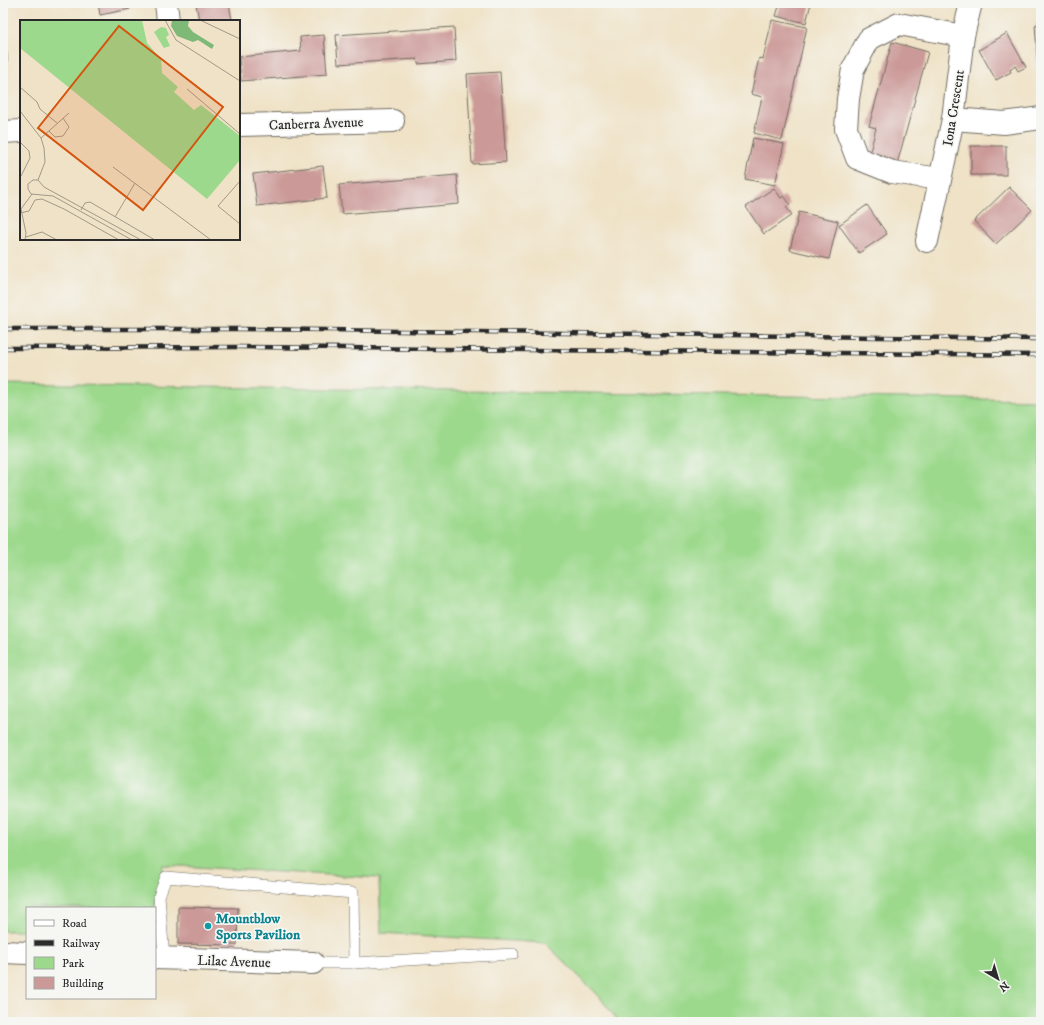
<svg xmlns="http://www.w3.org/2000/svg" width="1044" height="1025" font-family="'IM FELL DW Pica',serif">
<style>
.green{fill:#9dd98d;stroke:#64825c}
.building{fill:#cb9997}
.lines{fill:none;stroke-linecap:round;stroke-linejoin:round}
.service-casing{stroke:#706b61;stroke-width:12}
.minor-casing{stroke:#706b61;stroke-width:24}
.service{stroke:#fff;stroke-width:11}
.minor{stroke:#fff;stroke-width:22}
.rail-casing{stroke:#2b2b2b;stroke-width:4.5}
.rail{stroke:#f6f6f2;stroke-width:3;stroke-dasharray:9;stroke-linecap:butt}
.culture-dot{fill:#0f9aa8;stroke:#f6f6f2;stroke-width:1.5}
.labels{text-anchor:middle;stroke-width:3.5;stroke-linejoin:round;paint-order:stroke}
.street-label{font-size:14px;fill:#2b2b2b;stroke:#f6f6f2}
.culture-label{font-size:14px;font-weight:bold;fill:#0d838f;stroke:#f6f6f2;text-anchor:start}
.inset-road{fill:none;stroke:#a19988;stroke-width:1}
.view{fill:#d5540f;fill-opacity:0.15;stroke:#d5540f;stroke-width:2}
.inset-edge{fill:none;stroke:#2b2b2b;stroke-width:2}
</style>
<rect width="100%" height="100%" fill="#f6f6f2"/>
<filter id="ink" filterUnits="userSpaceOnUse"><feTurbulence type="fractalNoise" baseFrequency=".025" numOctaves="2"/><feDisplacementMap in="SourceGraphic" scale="8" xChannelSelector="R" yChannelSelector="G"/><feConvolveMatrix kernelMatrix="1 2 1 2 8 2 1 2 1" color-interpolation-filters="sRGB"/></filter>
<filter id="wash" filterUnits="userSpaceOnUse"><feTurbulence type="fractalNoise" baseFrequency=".012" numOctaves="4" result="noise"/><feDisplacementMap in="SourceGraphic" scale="16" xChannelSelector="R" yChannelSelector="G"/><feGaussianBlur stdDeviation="0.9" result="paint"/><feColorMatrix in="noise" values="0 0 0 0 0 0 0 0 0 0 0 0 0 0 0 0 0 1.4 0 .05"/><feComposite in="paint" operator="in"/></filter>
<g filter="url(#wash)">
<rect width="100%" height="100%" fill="#efe2c6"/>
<path class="green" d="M3 384 1041 400V1022H622L618 1021 598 995 545 943 381 933 379 878 163 865 154 908H27V931H3Z"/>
<g id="blocks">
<g class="building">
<path d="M98 3H129L130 9 100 15Z"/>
<path d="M196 3H229L232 21H199Z"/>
<path d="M780 3H811L806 23 776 16Z"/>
<path d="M772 20 807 27 782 140 754 133 762 97 751 94 759 58 763 59Z"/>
<path d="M1041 24V66H1038L1035 25Z"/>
<path d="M454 27 456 61 418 64 417 59 338 64 336 35Z"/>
<path d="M1007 33 1026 67 1018 71 1015 66 1010 70 1011 72 996 80 979 50Z"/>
<path d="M324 35 327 74 241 81 239 57 301 51 300 37Z"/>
<path d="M892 42 928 52 897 164 869 156 876 128 869 126Z"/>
<path d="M7 52 8 84 3 85V53Z"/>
<path d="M500 72 506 162 472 164 467 74Z"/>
<path d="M753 138 784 144 775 185 745 179Z"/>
<rect x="971" y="146" width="35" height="29"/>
<path d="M323 166 327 198 257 206 253 174Z"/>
<path d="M457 175 459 204 342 214 339 185Z"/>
<path d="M1009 187 1032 210 996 244 974 221Z"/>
<path d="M774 188 781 198 784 196 790 204 786 207 792 215 764 234 746 207Z"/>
<path d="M867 205 887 234 859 253 839 225Z"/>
<path d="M799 212 838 221 829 259 790 250Z"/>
<path d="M178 907 238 908 237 945 178 944Z"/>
</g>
</g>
</g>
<g filter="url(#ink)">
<use href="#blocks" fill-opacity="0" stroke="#706b61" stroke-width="1"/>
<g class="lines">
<g class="service-casing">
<g id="service">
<path d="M164 958 159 896 166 877 353 893 354 963"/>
<path d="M313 963H354L513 954"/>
</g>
</g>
<g class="minor-casing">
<g id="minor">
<path d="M166 3 168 21"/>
<path d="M953 119 1004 123 1041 118"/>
<path d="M239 125 393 121"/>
<path d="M3 132 21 131"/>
<path d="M940 179 892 172 857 158 846 129 848 99 853 69 869 39 899 24 963 36"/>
<path d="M927 241 953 119 963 36 971 3"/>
<path d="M3 952 27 953"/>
<path d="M155 958 313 963"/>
</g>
</g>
<use href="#service" class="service"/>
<use href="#minor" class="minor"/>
<g class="rail-casing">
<g id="rail">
<path d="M3 329H241L1041 339"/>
<path d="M3 348 239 347 1041 355"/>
</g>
</g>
<use href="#rail" class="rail"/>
</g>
</g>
<circle class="culture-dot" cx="208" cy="926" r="4"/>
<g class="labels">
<g class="street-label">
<text transform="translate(953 108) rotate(-81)" y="5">Iona Crescent</text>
<text transform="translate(316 123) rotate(-2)" y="5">Canberra Avenue</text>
<text transform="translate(234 961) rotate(2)" y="5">Lilac Avenue</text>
</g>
<g class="culture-label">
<text x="216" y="923">Mountblow<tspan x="216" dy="16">Sports Pavilion</tspan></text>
</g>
</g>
<g transform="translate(20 20)">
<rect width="220" height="220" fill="#efe2c6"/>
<path d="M0 0H122L127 23 141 39 142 53 158 67 154 72 174 90 181 85 220 116V140L187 179 0 28ZM141 7 146 8 149 15 146 17 150 26 144 28 134 12Z" fill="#9dd98d"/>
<path d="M152 0H169L168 6 173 12 194 25 192 29 178 20 173 22 157 16 151 6Z" fill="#7eb978"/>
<path class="inset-road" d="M145 0 156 20 220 61M180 0 220 19M0 67 17 82 20 89 37 103M167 69 220 114M0 91 21 118 24 128 25 142 18 160M29 111 35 117 43 116 49 107 43 98M21 118 49 93M0 122 9 131 10 138 1 156M93 147 191 220M220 161 198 186 220 204M61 190 65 183 70 182 135 220M0 193 9 191 15 180 22 179 44 189 99 220M95 197 115 163M6 217 22 212 37 220M5 220 6 213 1 189 12 174M112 220 33 176 11 174 8 169V164L13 160H18L24 167 121 220"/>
<path class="view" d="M99 6 203 87 123 190 18 108Z"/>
<rect width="220" height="220" class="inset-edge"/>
</g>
<rect width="1044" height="1025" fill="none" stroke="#f6f6f2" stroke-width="16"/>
<rect x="26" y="907" width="130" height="92" fill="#f6f6f2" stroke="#a5a5a2"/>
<rect x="34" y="920" width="20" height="6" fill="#ffffff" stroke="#a5a5a2"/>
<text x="62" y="927" font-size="12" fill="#2b2b2b">Road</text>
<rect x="34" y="940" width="20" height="6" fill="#2b2b2b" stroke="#a5a5a2"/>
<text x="62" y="947" font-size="12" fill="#2b2b2b">Railway</text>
<rect x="34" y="957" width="20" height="12" fill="#9dd98d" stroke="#a5a5a2"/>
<text x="62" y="967" font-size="12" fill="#2b2b2b">Park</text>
<rect x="34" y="977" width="20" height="12" fill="#cb9997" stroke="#a5a5a2"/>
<text x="62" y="987" font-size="12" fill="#2b2b2b">Building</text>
<g transform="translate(998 979) rotate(142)" stroke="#f6f6f2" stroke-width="3" paint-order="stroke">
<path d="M0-3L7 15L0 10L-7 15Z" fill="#2b2b2b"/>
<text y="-6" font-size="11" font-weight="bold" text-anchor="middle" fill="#2b2b2b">N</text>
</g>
</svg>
